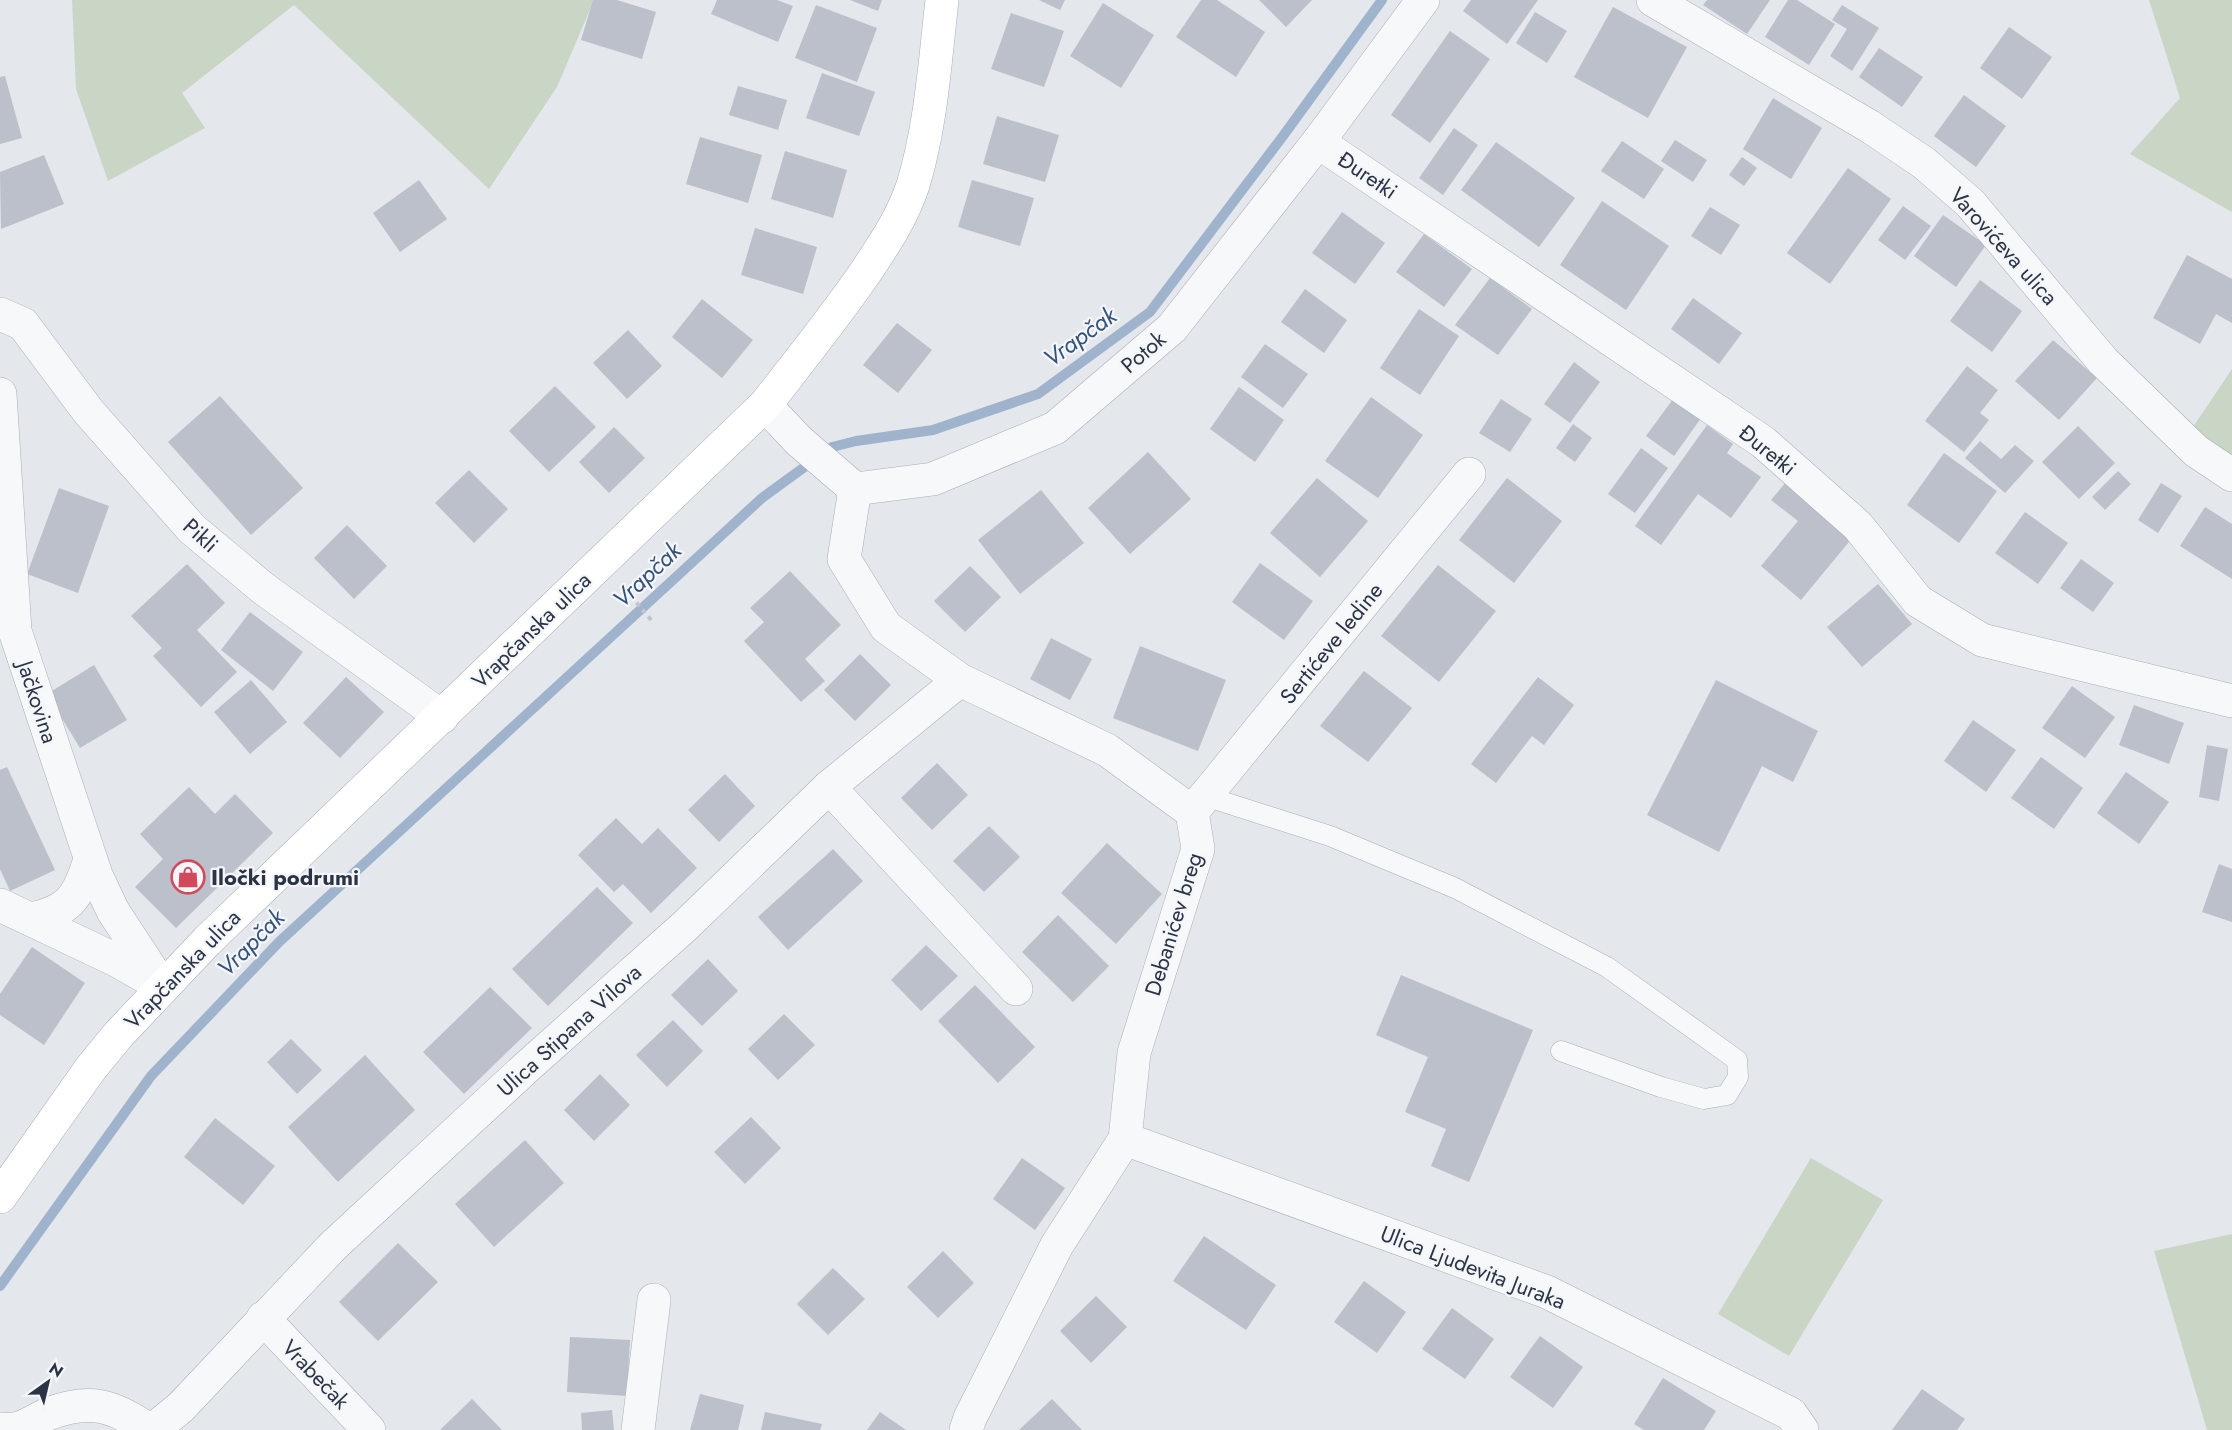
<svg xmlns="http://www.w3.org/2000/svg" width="2232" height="1430" font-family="Jost,sans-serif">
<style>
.green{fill:#c9d6c5}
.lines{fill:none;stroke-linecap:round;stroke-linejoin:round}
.stream{stroke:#9fb4cc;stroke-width:10}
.building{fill:#bbc0ca}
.service-casing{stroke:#a9aeb7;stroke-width:21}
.minor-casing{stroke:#a9aeb7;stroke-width:34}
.tertiary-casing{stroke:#a9aeb7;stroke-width:34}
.secondary-casing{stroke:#a9aeb7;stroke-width:34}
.path{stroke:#c2c5cb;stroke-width:4;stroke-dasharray:4.5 4.5;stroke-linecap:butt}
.service{stroke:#f7f8fa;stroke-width:20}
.minor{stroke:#f7f8fa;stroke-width:33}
.tertiary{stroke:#f7f8fa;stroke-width:33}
.secondary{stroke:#fff;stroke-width:33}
.labels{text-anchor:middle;stroke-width:4.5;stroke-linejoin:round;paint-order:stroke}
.street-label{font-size:22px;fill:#2b3445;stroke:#f4f6f9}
.poi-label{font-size:22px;font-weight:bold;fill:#2b3445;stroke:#f4f6f9;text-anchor:start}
.water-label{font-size:24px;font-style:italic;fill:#34527a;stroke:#f4f6f9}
</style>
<rect width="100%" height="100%" fill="#e4e7ec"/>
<g class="green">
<path d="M72 0H594L557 87 489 189 294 5 182 93 205 128 108 181 76 89Z"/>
<path d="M2149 0H2232V212L2130 154 2180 98Z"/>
<path d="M2232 369V456L2191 430Z"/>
<path d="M1811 1158 1883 1200 1789 1356 1718 1314Z"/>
<path d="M2232 1234V1430H2207L2154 1251Z"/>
</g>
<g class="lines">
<path class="stream" d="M0 1286 151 1076 279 942 762 498 832 447 856 441 933 430 1038 394 1150 312 1283 136 1382 0"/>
</g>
<g class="building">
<path d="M593 0H617L656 12 642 59 581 40Z"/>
<path d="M717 0H777L793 6 778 42 711 14Z"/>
<path d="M850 0H882L878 11Z"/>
<path d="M1039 0H1065L1060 10Z"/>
<path d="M1201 0H1217L1265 32 1236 77 1176 37Z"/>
<path d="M1259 0H1312L1286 27Z"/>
<path d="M1471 0H1538L1507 44 1463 11Z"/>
<path d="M1707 0H1770L1747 34 1703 5Z"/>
<path d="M1788 0H1797L1835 24 1809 65 1765 37Z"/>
<path d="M1103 3 1154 35 1121 88 1070 56Z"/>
<path d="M816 5 877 28 857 82 795 58Z"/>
<path d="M1842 5 1879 28 1852 71 1830 56 1847 29 1832 20Z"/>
<path d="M1613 7 1687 47 1648 118 1574 77Z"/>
<path d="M1535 12 1567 31 1547 63 1516 43Z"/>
<path d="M1011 13 1064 31 1044 87 991 69Z"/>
<path d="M2009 27 2052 57 2022 99 1980 68Z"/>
<path d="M1450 31 1490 59 1430 143 1391 115Z"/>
<path d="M1879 48 1923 77 1902 107 1859 77Z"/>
<path d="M822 73 875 92 859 136 806 118Z"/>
<path d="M5 76 22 138 0 144V77Z"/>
<path d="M738 86 787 100 778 130 729 115Z"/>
<path d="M1964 95 2006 126 1976 167 1934 136Z"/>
<path d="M1773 98 1822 128 1791 179 1743 149Z"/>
<path d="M997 116 1059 135 1045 182 983 164Z"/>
<path d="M1454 128 1478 145 1443 195 1419 178Z"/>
<path d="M700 137 762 155 748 203 686 184Z"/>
<path d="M1675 140 1707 160 1693 182 1661 161Z"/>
<path d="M1622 141 1664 169 1644 199 1601 171Z"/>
<path d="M1496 142 1575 198 1539 247 1461 190Z"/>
<path d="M785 151 847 170 833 218 771 199Z"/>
<path d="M44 155 64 204 1 229 0 172Z"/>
<path d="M1742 157 1757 168 1744 186 1729 175Z"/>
<path d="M1848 168 1891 199 1830 284 1787 253Z"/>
<path d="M419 180 447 219 400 252 373 213Z"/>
<path d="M972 180 1034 198 1020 246 958 227Z"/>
<path d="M1602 201 1669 246 1626 310 1560 265Z"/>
<path d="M1903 206 1931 226 1905 260 1878 240Z"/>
<path d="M1710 207 1740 225 1721 255 1691 236Z"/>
<path d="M1342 212 1385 243 1355 284 1312 253Z"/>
<path d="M1943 215 1986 245 1956 287 1914 256Z"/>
<path d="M755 228 817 247 803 294 741 275Z"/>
<path d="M1424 234 1472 269 1444 307 1396 272Z"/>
<path d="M2187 255 2232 279V323L2216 314 2200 344 2153 318Z"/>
<path d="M1490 278 1532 309 1498 355 1455 325Z"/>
<path d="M1980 280 2022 311 1992 352 1950 321Z"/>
<path d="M1305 289 1347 320 1324 353 1281 322Z"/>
<path d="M1693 298 1742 333 1719 364 1671 329Z"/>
<path d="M702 299 753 340 722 378 672 337Z"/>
<path d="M1419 309 1459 336 1420 395 1380 368Z"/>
<path d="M897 323 932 350 898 393 863 365Z"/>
<path d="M628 330 662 366 627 399 593 363Z"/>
<path d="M2053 340 2097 378 2059 420 2015 381Z"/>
<path d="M1265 344 1308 374 1283 408 1241 377Z"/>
<path d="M1574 362 1600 382 1570 423 1544 404Z"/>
<path d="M1967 366 1998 390 1980 413 1989 420 1964 452 1925 421Z"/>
<path d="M555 386 596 427 549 472 509 431Z"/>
<path d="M1239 387 1284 420 1255 462 1210 429Z"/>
<path d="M1676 395 1704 414 1674 456 1646 436Z"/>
<path d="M220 396 303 488 251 535 168 442Z"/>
<path d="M1371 397 1423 435 1378 498 1325 461Z"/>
<path d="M1501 399 1532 419 1510 452 1479 433Z"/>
<path d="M1573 424 1592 438 1575 462 1556 448Z"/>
<path d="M1707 425 1733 444 1727 453 1761 477 1731 518 1698 494 1661 545 1635 526Z"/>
<path d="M2078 426 2115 463 2079 499 2042 462Z"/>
<path d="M614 427 645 458 609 493 579 462Z"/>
<path d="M1980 441 2001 459 2015 445 2034 461 2005 493 1965 458Z"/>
<path d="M1641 448 1668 468 1635 513 1608 494Z"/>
<path d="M1148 452 1191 499 1130 554 1088 508Z"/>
<path d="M1944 453 1997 491 1959 543 1907 505Z"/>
<path d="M469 470 508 509 474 543 435 503Z"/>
<path d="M2118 471 2131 484 2105 510 2092 497Z"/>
<path d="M1317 478 1368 521 1320 577 1270 533Z"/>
<path d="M1507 478 1562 521 1514 583 1459 540Z"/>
<path d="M1786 482 1853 537 1801 600 1761 566 1798 521 1771 500Z"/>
<path d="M2161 483 2182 496 2158 533 2138 520Z"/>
<path d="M59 488 109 506 78 593 27 574Z"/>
<path d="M1041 490 1084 543 1020 594 978 540Z"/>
<path d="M2205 507 2232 524V579L2180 546Z"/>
<path d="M2025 512 2068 543 2038 584 1995 553Z"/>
<path d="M347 525 387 566 354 599 314 558Z"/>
<path d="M2081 559 2114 583 2093 612 2060 588Z"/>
<path d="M1260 563 1313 601 1284 640 1232 602Z"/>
<path d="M187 564 225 603 197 630 237 672 201 707 153 656 162 648 131 616Z"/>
<path d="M1438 565 1496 611 1439 682 1381 636Z"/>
<path d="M970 566 1001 597 965 632 934 601Z"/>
<path d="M790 571 841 625 805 659 825 681 801 702 744 641 764 622 750 608Z"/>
<path d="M1878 584 1912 624 1862 667 1827 627Z"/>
<path d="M250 612 303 652 273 691 221 650Z"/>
<path d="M1051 638 1092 659 1070 700 1030 679Z"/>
<path d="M1140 646 1226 680 1198 751 1113 718Z"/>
<path d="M860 654 891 685 855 721 824 690Z"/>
<path d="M94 665 127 720 80 748 47 694Z"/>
<path d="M1364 671 1412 708 1368 762 1320 726Z"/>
<path d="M346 677 384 712 340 758 303 723Z"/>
<path d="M1538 677 1574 705 1544 745 1532 736 1496 783 1471 764Z"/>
<path d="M251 680 287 722 250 754 214 712Z"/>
<path d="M1716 680 1818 731 1793 782 1762 766 1719 852 1647 815Z"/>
<path d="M2072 686 2115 717 2085 758 2042 728Z"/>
<path d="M2134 705 2184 723 2169 764 2119 745Z"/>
<path d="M1973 720 2016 750 1986 792 1944 761Z"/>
<path d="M2207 745 2228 749 2219 801 2199 797Z"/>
<path d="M2041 757 2083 788 2054 829 2011 798Z"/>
<path d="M937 763 968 795 932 830 901 798Z"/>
<path d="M7 767 55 870 10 891 0 869V770Z"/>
<path d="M2126 772 2169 802 2139 844 2097 813Z"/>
<path d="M725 774 755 806 719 842 688 810Z"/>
<path d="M189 787 215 814 235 794 273 833 176 928 135 887 163 859 140 834Z"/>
<path d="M616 818 642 844 658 828 697 868 651 913 623 884 614 892 578 855Z"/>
<path d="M989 826 1020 857 984 892 953 861Z"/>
<path d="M1107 843 1162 894 1116 944 1061 893Z"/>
<path d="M833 849 863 881 788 950 758 917Z"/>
<path d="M2219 864 2232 869V922L2202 912Z"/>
<path d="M597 887 633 923 548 1006 512 969Z"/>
<path d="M1058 915 1109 966 1073 1002 1022 952Z"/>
<path d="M926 945 958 976 921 1011 891 980Z"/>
<path d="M32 947 85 983 44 1045 0 1015V994Z"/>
<path d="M708 959 738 991 702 1026 671 995Z"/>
<path d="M1401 975 1533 1030 1469 1182 1431 1166 1446 1129 1405 1112 1428 1057 1376 1035Z"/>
<path d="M975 985 1035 1047 998 1083 938 1021Z"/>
<path d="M490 987 532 1028 464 1094 423 1052Z"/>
<path d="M784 1014 815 1045 778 1080 748 1049Z"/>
<path d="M673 1020 703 1051 667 1087 636 1055Z"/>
<path d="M291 1039 322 1070 297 1094 267 1062Z"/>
<path d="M365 1055 415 1110 338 1182 288 1127Z"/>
<path d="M600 1074 630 1105 594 1141 564 1110Z"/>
<path d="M751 1117 781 1148 745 1184 714 1152Z"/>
<path d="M215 1118 275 1166 243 1205 184 1157Z"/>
<path d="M525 1140 564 1183 494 1247 455 1204Z"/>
<path d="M1022 1158 1065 1188 1035 1230 993 1199Z"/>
<path d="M1204 1236 1276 1285 1246 1330 1173 1281Z"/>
<path d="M398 1243 438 1282 378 1341 339 1302Z"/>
<path d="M943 1251 974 1283 938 1318 907 1287Z"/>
<path d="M833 1268 865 1299 828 1335 797 1304Z"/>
<path d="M1364 1281 1406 1312 1377 1353 1334 1322Z"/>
<path d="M1096 1296 1127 1327 1091 1363 1060 1331Z"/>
<path d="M1452 1308 1494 1339 1465 1379 1422 1349Z"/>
<path d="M1540 1336 1583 1367 1553 1408 1510 1377Z"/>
<path d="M570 1337 630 1340 627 1396 567 1392Z"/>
<path d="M1663 1378 1716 1411 1704 1430H1644L1634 1424Z"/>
<path d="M1922 1389 1965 1419 1957 1430H1892Z"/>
<path d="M700 1394 744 1405 738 1430H690Z"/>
<path d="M472 1399 502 1430H440Z"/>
<path d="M1052 1399 1082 1430H1019Z"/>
<path d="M612 1410 614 1430H582L581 1413Z"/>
<path d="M765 1412 822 1424 820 1430H761Z"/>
<path d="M880 1412 906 1430H867Z"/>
</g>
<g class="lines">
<g class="service-casing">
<path id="service" d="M1205 796 1330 836 1455 888 1607 967 1737 1060 1738 1077 1727 1095 1704 1099 1661 1087 1561 1051"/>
</g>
<g class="minor-casing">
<g id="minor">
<path d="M1653 0 1869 126 1924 163 1970 203 2103 361 2196 451 2232 475"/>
<path d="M1318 142 1763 442 1858 526 1918 601 1982 640 2232 701"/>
<path d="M0 314 23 324 88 411 192 529 264 589 442 717"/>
<path d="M765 405 799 441 855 489 933 479 1055 428 1172 328 1318 142 1423 0"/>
<path d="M855 489 844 559 886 627 960 680 1107 750 1192 812 1198 849 1134 1053 1125 1139 1057 1245 970 1418 966 1430"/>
<path d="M829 787 1016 989"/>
<path d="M1192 812 1469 474"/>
<path d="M1125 1139 1547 1292 1791 1414 1802 1430"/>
<path d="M263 1318 369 1430"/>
<path d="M0 1429C6 1429 13 1430 19 1428 29 1425 39 1418 48 1414 90 1398 113 1405 149 1430"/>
<path d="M153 1430 181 1407 333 1246 529 1065 685 926 829 787 960 680"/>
<path d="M638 1430 654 1300"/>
</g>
</g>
<g class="tertiary-casing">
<g id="tertiary">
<path d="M0 394 15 631 96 875 113 911 162 986"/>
<path d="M0 905 116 960 157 983"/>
<path d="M31 919C70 911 79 896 90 859"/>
</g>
</g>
<g class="secondary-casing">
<path id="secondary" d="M0 1197 91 1068 119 1034 207 941 765 405C800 360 835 317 867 270 885 243 903 216 913 185 931 126 935 62 942 0"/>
</g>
<path class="path" d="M625 589 652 621"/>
<use href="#service" class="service"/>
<use href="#minor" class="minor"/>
<use href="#tertiary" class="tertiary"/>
<use href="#secondary" class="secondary"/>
</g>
<defs>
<g id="shop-ring" transform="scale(1.725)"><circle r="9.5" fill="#f4f6f9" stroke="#d1495b" stroke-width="1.5"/><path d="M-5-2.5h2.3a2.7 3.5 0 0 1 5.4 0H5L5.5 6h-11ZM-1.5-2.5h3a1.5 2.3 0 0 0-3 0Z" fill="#d1495b"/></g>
</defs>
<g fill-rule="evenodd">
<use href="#shop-ring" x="188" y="877"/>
</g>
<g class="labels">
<g class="street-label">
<text transform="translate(1368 175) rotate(34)" y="8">Đuretki</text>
<text transform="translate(2004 246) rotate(48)" y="8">Varovićeva ulica</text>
<text transform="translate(1143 352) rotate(-41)" y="8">Potok</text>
<text transform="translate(1768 450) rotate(39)" y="8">Đuretki</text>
<text transform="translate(201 535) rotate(42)" y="8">Pikli</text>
<text transform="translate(531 630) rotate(-44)" y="8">Vrapčanska ulica</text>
<text transform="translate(1331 643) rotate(-51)" y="8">Sertićeve ledine</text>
<text transform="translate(38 702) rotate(72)" y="8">Jačkovina</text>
<text transform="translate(1173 924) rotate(-73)" y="8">Debanićev breg</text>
<text transform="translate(182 969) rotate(-46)" y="8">Vrapčanska ulica</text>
<text transform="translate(569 1030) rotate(-42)" y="8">Ulica Stipana Vilova</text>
<text transform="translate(1473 1267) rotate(21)" y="8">Ulica Ljudevita Juraka</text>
<text transform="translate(316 1374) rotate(46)" y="8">Vrabečak</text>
</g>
<g class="poi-label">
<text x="211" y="885">Iločki podrumi</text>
</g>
<g class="water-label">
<text transform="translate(1080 337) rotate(-36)" y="8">Vrapčak</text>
<text transform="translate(647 575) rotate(-43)" y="8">Vrapčak</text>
<text transform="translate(251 943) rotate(-45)" y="8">Vrapčak</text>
</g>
</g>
<g transform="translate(48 1382) rotate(34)" stroke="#f4f6f9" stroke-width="4.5" paint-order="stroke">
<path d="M0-4.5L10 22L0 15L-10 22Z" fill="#2b3445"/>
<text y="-9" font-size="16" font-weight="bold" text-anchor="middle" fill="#2b3445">N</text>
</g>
</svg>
